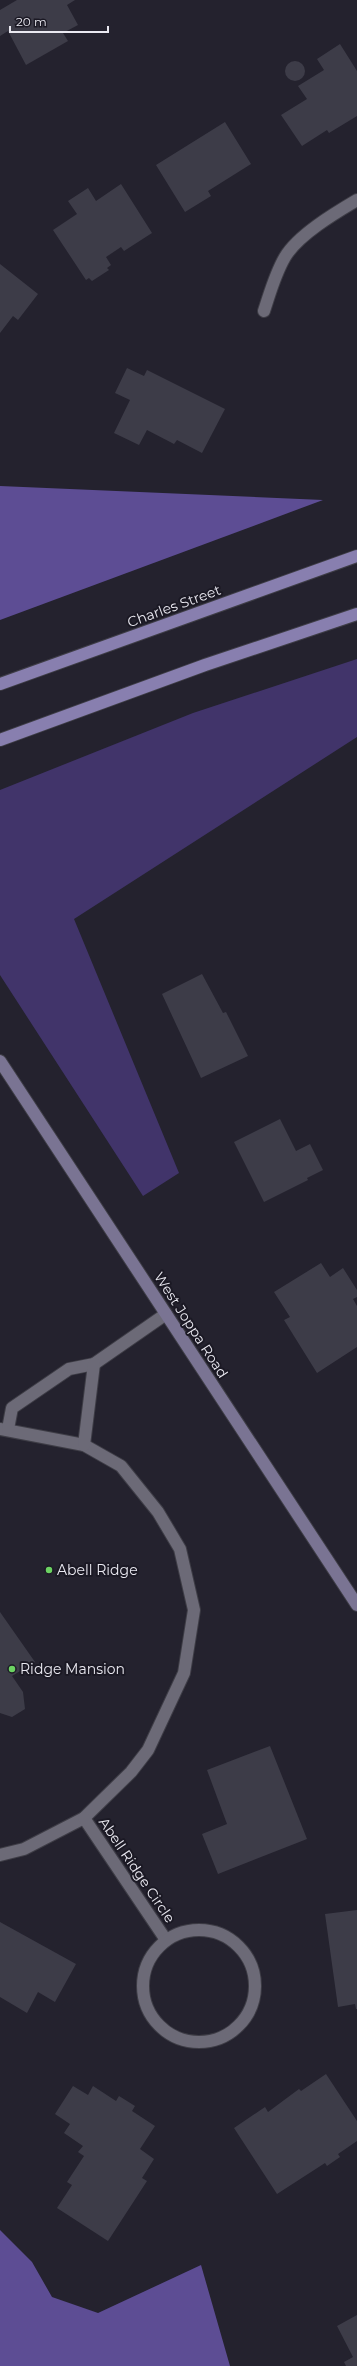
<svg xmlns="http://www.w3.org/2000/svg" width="357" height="2366" font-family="Montserrat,sans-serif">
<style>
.green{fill:#41346a}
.forest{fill:#5d4d94}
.building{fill:#3d3c48}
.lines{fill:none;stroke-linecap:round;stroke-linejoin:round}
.street-casing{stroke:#3e3d46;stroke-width:14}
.secondary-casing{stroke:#3e3d46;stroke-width:14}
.primary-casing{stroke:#3e3d46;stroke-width:14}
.street{stroke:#6c6a77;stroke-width:12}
.secondary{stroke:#7a7493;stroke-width:12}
.primary{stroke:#887faf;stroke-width:12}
.poi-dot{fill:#6cd362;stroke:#1b1924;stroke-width:1.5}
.labels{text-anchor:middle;stroke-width:4;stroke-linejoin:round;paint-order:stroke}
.street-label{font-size:14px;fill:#eae9f1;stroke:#1b1924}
.poi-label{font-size:14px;fill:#eae9f1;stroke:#1b1924;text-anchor:start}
</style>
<rect width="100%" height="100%" fill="#24222e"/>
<path class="green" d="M357 659V737L74 919 179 1173 143 1196 0 975V790L193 713Z"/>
<g class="forest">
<path d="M0 486 323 500 0 620Z"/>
<path d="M0 2230 32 2262 52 2297 98 2313 201 2265 230 2366H0Z"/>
</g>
<g class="building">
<path d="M17 0H75L67 5 78 25 63 33 68 41 26 65 8 31 0 36V10Z"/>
<path d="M340 44 357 71V116L329 133 327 130 302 146 281 115 307 99 298 86 324 70 317 59Z"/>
<circle cx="295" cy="71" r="10"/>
<path d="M225 122 251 164 208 191 211 196 185 212 156 165Z"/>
<path d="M121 184 152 233 124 251 121 247 106 257 111 265 107 268 109 270 92 281 89 278 86 280 53 230 77 214 68 201 88 188 96 201Z"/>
<path d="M0 264 38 294 18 320 13 316 0 333Z"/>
<path d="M127 368 144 376 147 370 225 409 202 453 177 440 174 444 147 430 139 445 114 433 130 400 115 393Z"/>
<path d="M202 974 223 1013 226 1012 248 1056 201 1078 162 994Z"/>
<path d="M280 1119 296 1151 310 1144 323 1170 307 1178 308 1180 264 1202 234 1142Z"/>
<path d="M321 1263 330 1277 343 1268 357 1290V1297L353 1299 357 1306V1347L317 1373 284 1320 290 1317 274 1292Z"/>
<path d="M0 1612 35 1662 12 1676 23 1692 25 1709 12 1717 0 1713Z"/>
<path d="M270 1746 307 1839 218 1874 202 1834 227 1824 207 1770Z"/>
<path d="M357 1910V2009H356L355 2004 338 2007 325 1914Z"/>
<path d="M0 1922 76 1964 55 2002 38 1992 27 2013 0 1997Z"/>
<path d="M326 2074 357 2121V2141L338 2154 340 2157 327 2166 325 2163 277 2194 234 2128 265 2107 268 2112 299 2089 301 2091Z"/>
<path d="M73 2086 88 2095 93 2086 116 2101 119 2096 135 2106 132 2111 155 2126 140 2149 154 2159 142 2178 147 2181 108 2241 57 2208 72 2185 67 2182 84 2156 78 2152 83 2146 64 2133 70 2124 55 2114Z"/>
<path d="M357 2315V2366H346L344 2362 353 2357 337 2326Z"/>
</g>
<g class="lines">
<g class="street-casing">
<g id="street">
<path d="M264 311C270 293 275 274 285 257 298 235 335 213 357 200"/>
<path d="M0 1429 84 1445 121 1466 158 1512 180 1549 194 1610 184 1673 148 1750 131 1772 84 1818 24 1849 0 1855"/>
<path d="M8 1429 12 1408 69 1369 94 1364 166 1314"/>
<path d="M84 1445 94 1364"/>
<path d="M84 1818 166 1940"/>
<circle cx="199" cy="1986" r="56"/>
</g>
</g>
<g class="secondary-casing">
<path id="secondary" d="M0 1061 357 1605"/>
</g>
<g class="primary-casing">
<g id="primary">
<path d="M0 684 357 556"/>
<path d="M0 740 205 665 357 614"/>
</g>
</g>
<use href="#street" class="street"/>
<use href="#secondary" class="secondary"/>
<use href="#primary" class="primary"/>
</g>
<g class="poi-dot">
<circle cx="49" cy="1570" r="4"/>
<circle cx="12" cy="1669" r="4"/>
</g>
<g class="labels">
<g class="street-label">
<text transform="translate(174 606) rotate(-20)" y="5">Charles Street</text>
<text transform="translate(191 1325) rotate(57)" y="5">West Joppa Road</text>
<text transform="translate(137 1870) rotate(56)" y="5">Abell Ridge Circle</text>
</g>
<g class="poi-label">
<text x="57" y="1575">Abell Ridge</text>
<text x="20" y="1674">Ridge Mansion</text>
</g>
</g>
<path d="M10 26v6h98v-6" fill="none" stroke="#eae9f1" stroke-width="2"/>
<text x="16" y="26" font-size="12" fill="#eae9f1" stroke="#1b1924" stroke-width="3" paint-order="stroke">20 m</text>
</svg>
